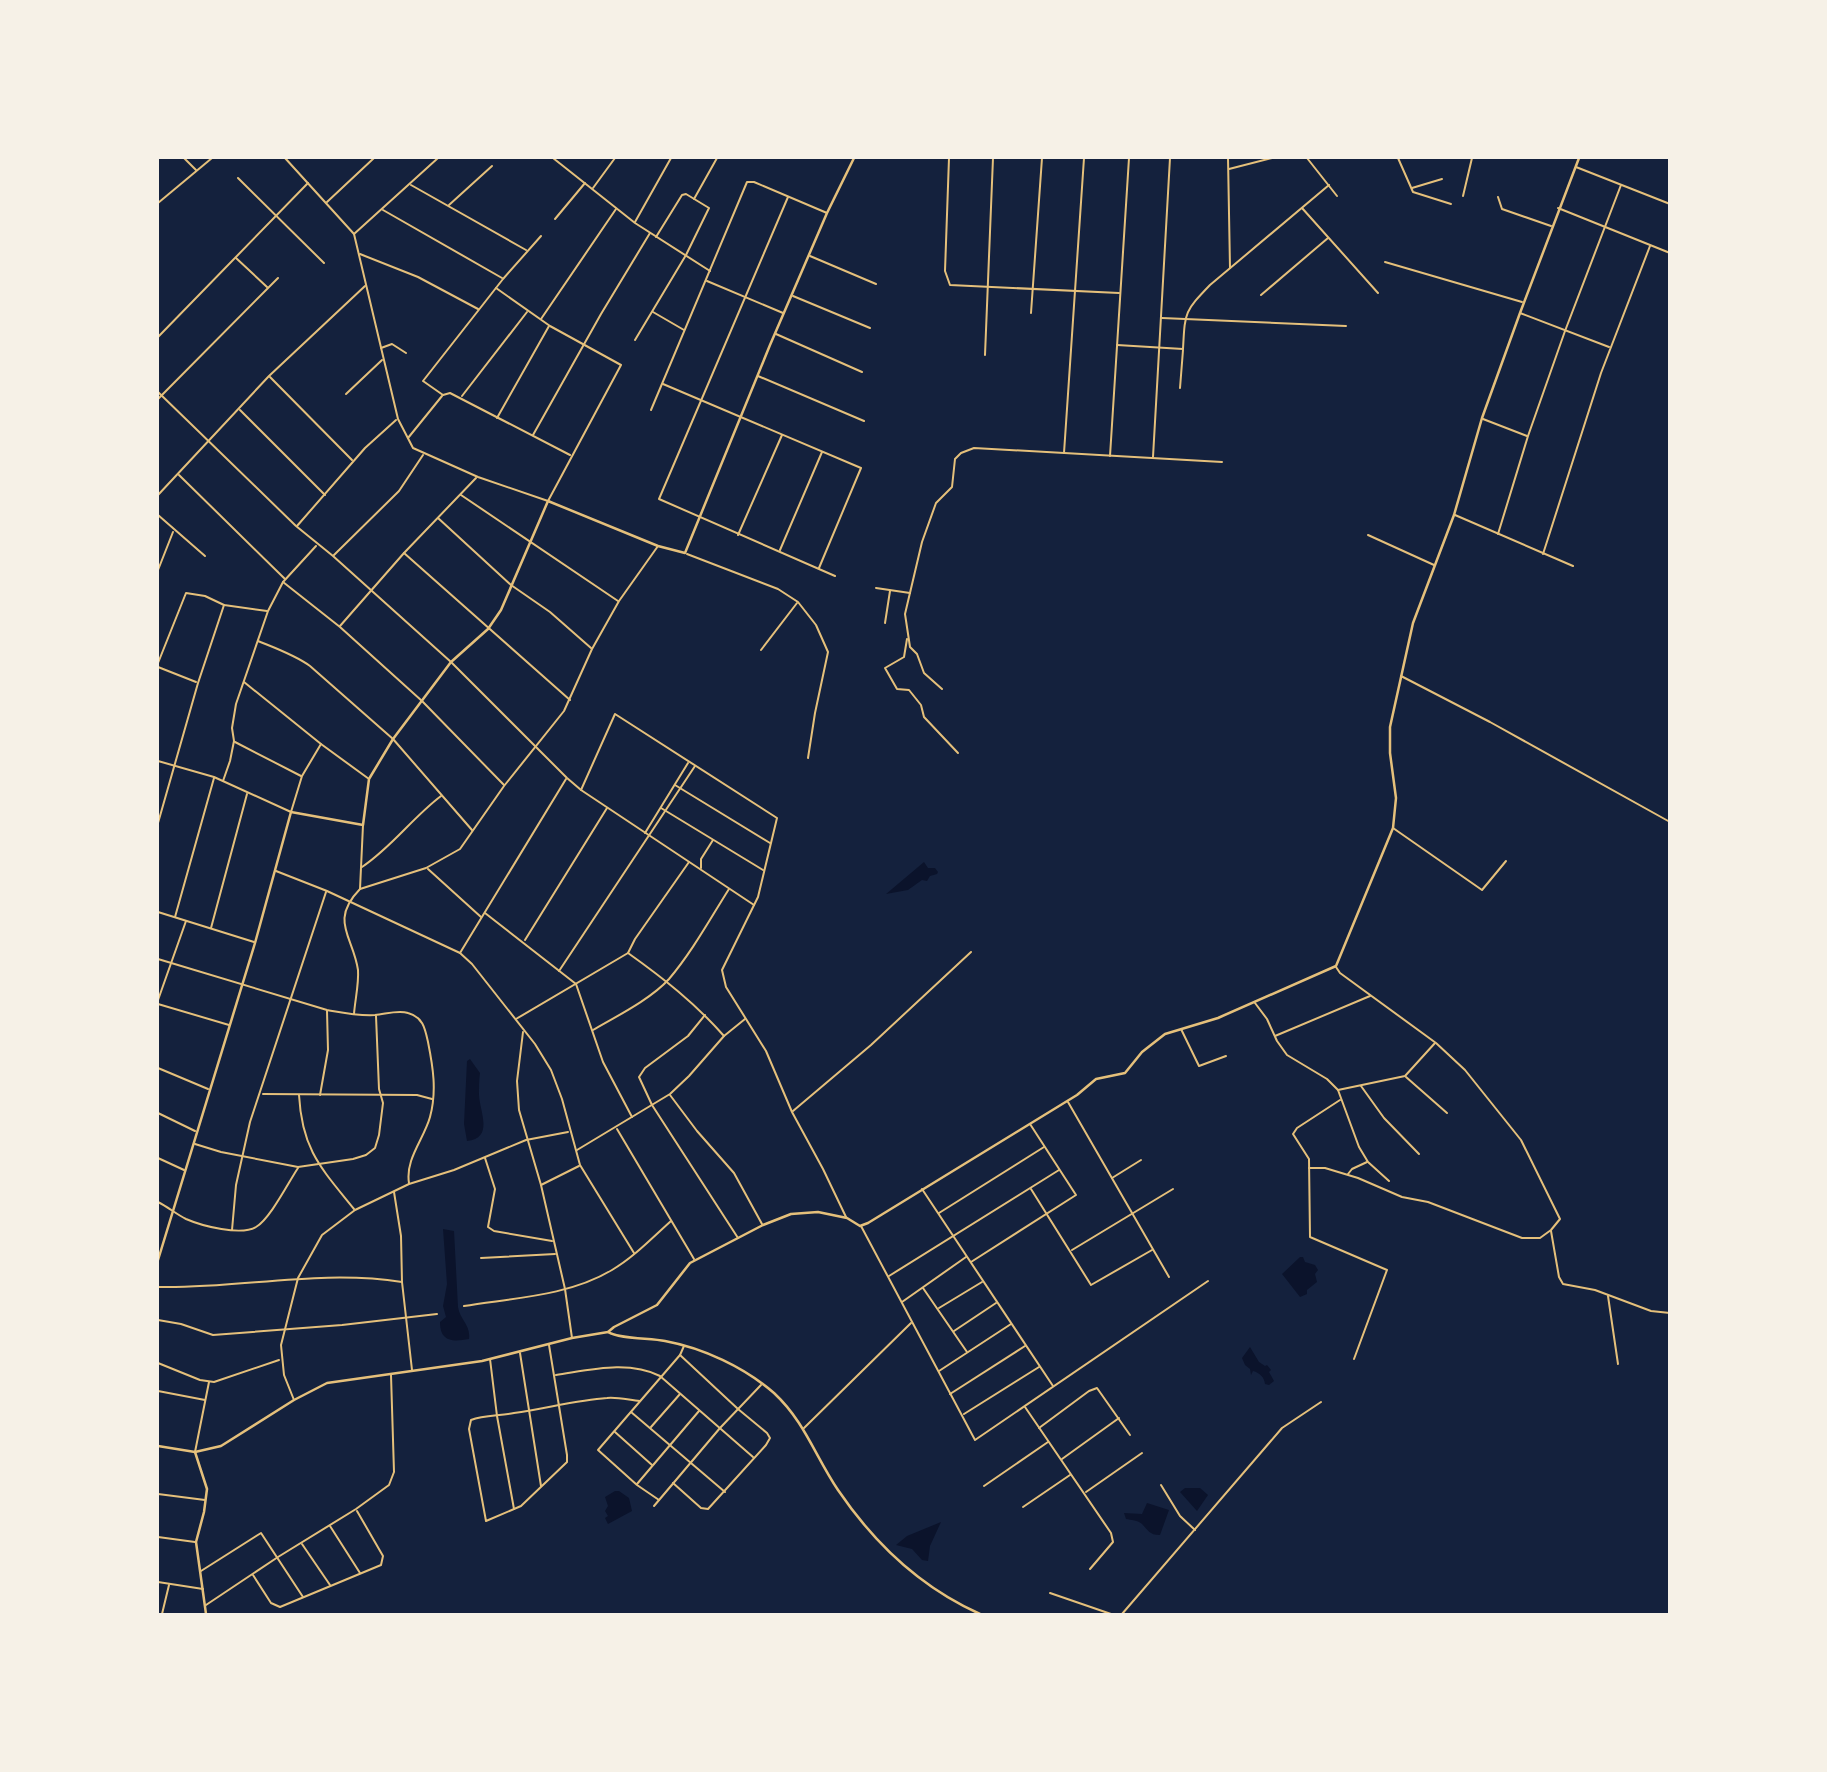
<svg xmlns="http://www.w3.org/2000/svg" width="1827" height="1772" font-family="Figtree,sans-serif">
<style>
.water{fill:#0b132b}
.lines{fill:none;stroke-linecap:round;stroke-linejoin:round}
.minor{stroke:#e5c07b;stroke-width:2}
.tertiary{stroke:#e5c07b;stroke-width:2.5}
</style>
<rect width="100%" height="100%" fill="#14213d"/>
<g class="water">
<path d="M924 862 928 868H935L938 872 937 874 930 876 927 881 922 880 908 890 886 894Z"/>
<path d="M470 1059 480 1073C479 1080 479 1088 479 1095 480 1113 494 1138 467 1141L464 1124 467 1061Z"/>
<path d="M443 1229 454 1231 458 1307C460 1320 471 1325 469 1339 453 1342 440 1342 440 1322L446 1317 443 1306 447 1284Z"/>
<path d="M1300 1257H1303L1305 1262 1315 1265 1318 1270 1315 1274 1317 1282 1307 1290V1294L1300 1297 1282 1274Z"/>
<path d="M1250 1347 1259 1362 1265 1366 1267 1365 1271 1370 1269 1372 1274 1381 1269 1385 1265 1384C1264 1377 1260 1373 1253 1371L1251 1375 1250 1369 1245 1365 1242 1358Z"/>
<path d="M1185 1488H1200L1208 1495 1197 1511 1180 1492Z"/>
<path d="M615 1491H619L629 1498 632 1511 608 1524 605 1518 608 1516 605 1511 608 1506 605 1497Z"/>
<path d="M1147 1503 1169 1510 1160 1535C1149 1535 1148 1530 1142 1524 1138 1520 1131 1520 1126 1519L1124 1513 1142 1514Z"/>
<path d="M941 1522 930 1546 928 1561 922 1560 912 1549 896 1545 907 1536Z"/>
</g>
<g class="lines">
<g class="minor">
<path d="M184 158 196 170"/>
<path d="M285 158 354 234 398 419 413 448 478 477 548 501 621 365 550 326 496 288"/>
<path d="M553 158 635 223 710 271"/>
<path d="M949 158 945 271 950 285 1119 293"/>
<path d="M1228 158 1230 268"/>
<path d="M1307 158 1337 196"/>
<path d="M1398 158 1413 192 1451 204"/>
<path d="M1576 167 1670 204"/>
<path d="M1229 169 1272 158"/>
<path d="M238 178 324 263"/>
<path d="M411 185 526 250"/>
<path d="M593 188 615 158"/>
<path d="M1412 188 1442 179"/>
<path d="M1463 196 1472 158"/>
<path d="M788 197 659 499 835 576"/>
<path d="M1498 197 1502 209 1551 226"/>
<path d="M694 199 717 158"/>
<path d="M327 202 374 158"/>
<path d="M158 203 212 158"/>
<path d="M449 205 492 166"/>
<path d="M1302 208 1378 293"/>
<path d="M1558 208 1670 253"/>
<path d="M383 210 502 278"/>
<path d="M555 219 585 183"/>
<path d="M635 222 671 158"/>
<path d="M354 234 438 158"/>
<path d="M360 254 418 277 478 309"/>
<path d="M810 256 876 284"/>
<path d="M236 258 267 287"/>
<path d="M1385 262 1522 302"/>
<path d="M707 281 783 313"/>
<path d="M1261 295 1328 238"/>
<path d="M793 296 870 328"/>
<path d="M653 312 684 330"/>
<path d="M1031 313 1042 158"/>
<path d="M1520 313 1609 347"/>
<path d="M1162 318 1346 326"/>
<path d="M541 319 616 209"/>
<path d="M776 334 862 372"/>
<path d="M158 337 308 183"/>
<path d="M635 340 686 255 709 208 686 194 682 195 656 237"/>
<path d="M1117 345 1183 349C1185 312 1184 312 1210 285L1329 185"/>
<path d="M381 348 392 344 406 353"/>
<path d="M985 355 993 158"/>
<path d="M758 376 864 421"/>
<path d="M270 377 352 460"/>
<path d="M663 384 861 468 819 568"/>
<path d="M1180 388 1183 350"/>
<path d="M158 392 296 526 333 556 451 662 567 778 581 790 754 905"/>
<path d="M346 394 382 360"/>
<path d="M443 395 423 381 503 279 541 236"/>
<path d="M443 395 450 393 570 455"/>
<path d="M462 396 527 312"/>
<path d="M158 399 278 278"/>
<path d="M240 410 325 495"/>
<path d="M651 410 747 182H754L827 213"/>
<path d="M497 418 549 326"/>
<path d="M1483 419 1527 436"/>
<path d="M533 435 601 314 650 233"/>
<path d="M408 438 442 396"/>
<path d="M1064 453 1084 158"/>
<path d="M1110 456 1129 158"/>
<path d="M1153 457 1170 158"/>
<path d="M179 475 285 579"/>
<path d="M158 495 269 376 365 286"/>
<path d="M461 495 618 601"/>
<path d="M158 515 205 556"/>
<path d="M1455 515 1573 566"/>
<path d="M438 518 511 585 550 612 591 648"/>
<path d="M297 526 365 448 396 420"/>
<path d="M1498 534 1528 436 1565 331 1621 185"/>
<path d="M738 535 782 435"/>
<path d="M1368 535 1434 565"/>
<path d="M780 550 822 452"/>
<path d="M404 553 570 700"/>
<path d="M687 554 778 589 798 602 816 625 828 652 815 713 808 758"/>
<path d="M1543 554 1601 373 1650 246"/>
<path d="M334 555 399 491 423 455"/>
<path d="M158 570 173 532"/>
<path d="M283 582 340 627 422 701 504 785"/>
<path d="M876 588 910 593"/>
<path d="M885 623 890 591"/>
<path d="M340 626 404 553 476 478"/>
<path d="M907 639 904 657 885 668 897 689 909 690 921 705 924 717 958 753"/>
<path d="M258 641C275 648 295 655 310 666L393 739 472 830"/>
<path d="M761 650 797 603"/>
<path d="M158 663 186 593 205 596 224 605 267 611"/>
<path d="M158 667 196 682"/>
<path d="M1401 676 1490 722 1670 822"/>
<path d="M244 682 321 744 369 779"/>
<path d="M942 689 924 673 917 654 910 647 905 614 922 542 936 503 952 487 955 459 961 453 974 448 1222 462"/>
<path d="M235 742 301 776"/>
<path d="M158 761 214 777 291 812 302 776 321 744"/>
<path d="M223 781 230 761 234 741 232 728 236 704 268 611 283 582 316 546"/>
<path d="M675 785 770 843"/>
<path d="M581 790 615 714 777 818 758 897 722 970 726 987 766 1051 792 1112 823 1169 846 1217"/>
<path d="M661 808 763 870"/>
<path d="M158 823 198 683 224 605"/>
<path d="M1393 828 1482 890 1506 861"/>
<path d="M645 833 688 763"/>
<path d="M362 867C392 847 412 818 441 796"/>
<path d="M701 868V859L713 840"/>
<path d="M428 869 481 917"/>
<path d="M276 871 327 891 460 953 472 964 535 1044 551 1070 562 1099 580 1165 634 1253"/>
<path d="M360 889 426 868 460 849 504 786 564 711 592 649 619 601 658 546"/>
<path d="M158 912 254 942"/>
<path d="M485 913 576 984 603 1062 632 1117"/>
<path d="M175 917 214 778"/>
<path d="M211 928 247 794"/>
<path d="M525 940 607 808"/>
<path d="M460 953 566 779"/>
<path d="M628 953C663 978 695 1003 724 1036"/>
<path d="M158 959 327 1010C344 1013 358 1016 375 1015 386 1014 398 1010 408 1013 423 1017 425 1028 428 1042 433 1067 437 1091 430 1117 424 1139 405 1159 409 1183"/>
<path d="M559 971 695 766"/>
<path d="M158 1000 186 921"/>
<path d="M1255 1003 1267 1019 1277 1041 1287 1055 1327 1079 1338 1090 1359 1147 1368 1162 1389 1181"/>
<path d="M158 1004 229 1025"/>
<path d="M354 1014C355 1000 359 984 358 970 353 936 329 921 360 889L363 825"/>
<path d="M705 1015 688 1036 645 1068 639 1077 652 1105 738 1238"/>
<path d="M516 1019 628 953 635 939 689 862"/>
<path d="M1181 1029 1199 1066 1226 1056"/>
<path d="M593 1030C617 1016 651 999 669 979 692 952 710 919 729 889"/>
<path d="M523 1032 517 1081 519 1110 541 1185 565 1289 572 1338"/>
<path d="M1275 1036 1370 996"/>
<path d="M158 1068 208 1089"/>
<path d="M1406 1077 1447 1113"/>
<path d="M1361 1086 1384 1118 1419 1154"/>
<path d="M1338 1090 1405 1076 1435 1043"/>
<path d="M263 1094 417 1095 432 1099"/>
<path d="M299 1095C302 1150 321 1168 354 1209"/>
<path d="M320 1095 328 1050 327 1011"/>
<path d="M670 1095 697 1131 734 1173 762 1224"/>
<path d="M1340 1100 1297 1128 1293 1134 1309 1159 1310 1237 1387 1270 1354 1359"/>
<path d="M1068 1102 1169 1277"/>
<path d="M793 1111 871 1045 971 952"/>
<path d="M158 1113 195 1131"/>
<path d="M617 1129 694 1259"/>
<path d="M195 1144 221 1152 298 1167 353 1159 366 1155 375 1148 379 1135 383 1103 379 1089 376 1016"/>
<path d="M577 1150 670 1094 689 1076 724 1036 745 1019"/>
<path d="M158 1158 184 1170"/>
<path d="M485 1158 495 1189 488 1227 494 1231 552 1241"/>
<path d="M1309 1168H1325L1358 1178 1402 1197 1428 1202 1522 1238H1540L1551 1230 1560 1219 1521 1140 1465 1070 1436 1043 1340 973 1336 967"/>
<path d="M1348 1174 1352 1169 1367 1162"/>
<path d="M1112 1178 1141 1160"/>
<path d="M541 1185 579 1166"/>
<path d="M922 1189 1053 1386"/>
<path d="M1031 1189 1091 1285 1152 1250"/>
<path d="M394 1192 401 1236 402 1282 412 1370"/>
<path d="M158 1202C168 1207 176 1214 186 1219 202 1226 241 1236 256 1227 270 1219 288 1183 298 1168"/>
<path d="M939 1213 1044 1147"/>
<path d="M861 1226 975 1440 1208 1281"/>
<path d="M232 1230 236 1185 250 1122 326 892"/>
<path d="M1551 1231 1559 1277 1563 1284 1595 1290 1651 1311 1670 1313"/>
<path d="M1072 1250 1173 1189"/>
<path d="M481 1258 555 1254"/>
<path d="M971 1262 1076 1195 1030 1124"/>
<path d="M889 1276 1059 1170"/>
<path d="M158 1287C240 1289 318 1269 402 1282"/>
<path d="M923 1288 967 1352"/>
<path d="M1608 1296 1618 1364"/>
<path d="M902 1302 966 1257"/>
<path d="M464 1306C513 1298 569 1296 612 1270 634 1257 652 1238 671 1221"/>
<path d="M939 1308 982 1282"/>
<path d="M158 1320 181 1324 213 1335 342 1325 437 1314"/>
<path d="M954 1331 996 1303"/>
<path d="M549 1345 567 1455V1462L521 1506 486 1521 469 1429 471 1420C484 1415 501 1416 514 1413 545 1409 576 1400 607 1398 618 1397 629 1400 640 1401"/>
<path d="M520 1353 541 1486"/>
<path d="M490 1359 497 1416 514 1509"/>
<path d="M158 1363 200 1380 214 1382 279 1360"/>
<path d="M939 1371 1011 1324"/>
<path d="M556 1375C590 1370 628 1360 660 1376L753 1457"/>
<path d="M158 1391 205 1400"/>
<path d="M950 1394 1025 1346"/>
<path d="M294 1400 284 1375 281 1345 298 1278 322 1235 355 1210 409 1184 454 1170 526 1140 568 1132"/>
<path d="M1025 1407 1111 1533 1113 1542 1090 1569"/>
<path d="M631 1412 725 1492"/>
<path d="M964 1414 1039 1367"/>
<path d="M651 1427 680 1394"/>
<path d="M804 1428 911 1323"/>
<path d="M1039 1428 1089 1391 1097 1388 1130 1435"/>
<path d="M615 1432 652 1465"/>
<path d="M195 1452 209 1382"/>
<path d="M1062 1459 1119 1418"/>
<path d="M673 1483 701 1508 708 1509 766 1445 770 1438 767 1433 738 1409 680 1355"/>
<path d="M637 1484 699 1411"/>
<path d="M1161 1485 1180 1516 1195 1530"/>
<path d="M984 1486 1048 1442"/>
<path d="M1086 1492 1142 1453"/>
<path d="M158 1494 205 1500"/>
<path d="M659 1500 637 1485 598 1450 680 1355 684 1346"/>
<path d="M654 1506 720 1428 761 1385"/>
<path d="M1023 1507 1070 1475"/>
<path d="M330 1526 360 1573"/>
<path d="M158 1537 195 1542"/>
<path d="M302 1544 330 1585"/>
<path d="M201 1571 261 1533 303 1597"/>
<path d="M253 1575 271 1603 280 1607 381 1565 383 1556 357 1511"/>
<path d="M158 1582 203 1589"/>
<path d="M1050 1593 1111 1614"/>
<path d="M206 1605 278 1557 356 1509 389 1485 394 1472 391 1375"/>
<path d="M162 1614 169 1585"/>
<path d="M1122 1614 1282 1428 1321 1402"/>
</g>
<g class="tertiary">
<path d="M158 1260 255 943 291 812 363 825 369 779 393 739 451 662 488 629 501 610 548 501 658 546 685 553 770 345 827 213 854 158"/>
<path d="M608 1332C619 1339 650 1338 665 1341 703 1348 744 1367 774 1393 805 1422 815 1456 838 1490 874 1543 922 1588 980 1614"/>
<path d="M158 1446 195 1452 221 1446 294 1400 327 1383 482 1361 572 1338 608 1332 614 1327 657 1305 690 1263 763 1225 791 1214 818 1212 847 1218 860 1226 868 1223 1077 1095 1096 1079 1125 1073 1142 1052 1165 1034 1218 1018 1336 966 1393 828 1396 798 1390 753V727L1413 623 1454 515 1482 418 1520 313 1579 158"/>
<path d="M195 1452 207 1489 204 1512 196 1542 206 1614"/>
</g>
</g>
<rect width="1827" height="1772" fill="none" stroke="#f6f1e7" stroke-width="318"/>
</svg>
